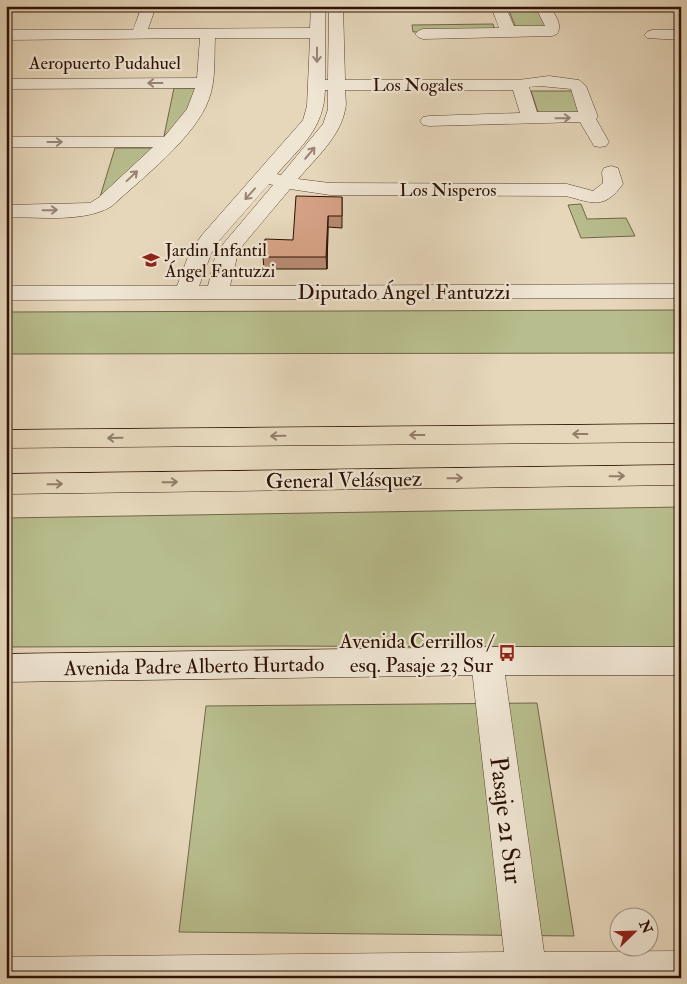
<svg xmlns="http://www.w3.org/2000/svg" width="687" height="984" font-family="'IM FELL Double Pica',serif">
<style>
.green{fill:#b8bd8d;stroke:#726648}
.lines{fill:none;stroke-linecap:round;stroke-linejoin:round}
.street-casing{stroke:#5b4232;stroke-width:1}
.secondary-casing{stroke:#2d1004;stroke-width:1}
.highway-casing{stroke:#2d1004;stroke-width:1}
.street{fill:#efe5d3;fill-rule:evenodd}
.secondary{fill:#efe5d3;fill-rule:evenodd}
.highway{fill:#e6d7bb;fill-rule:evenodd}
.wall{fill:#b88b73;stroke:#2d1004}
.shaded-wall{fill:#96715e;stroke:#2d1004}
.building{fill:#d6a286;stroke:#2d1004}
.oneway{stroke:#988576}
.oneway2{stroke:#937d69}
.labels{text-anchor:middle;stroke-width:4.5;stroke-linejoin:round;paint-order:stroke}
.far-street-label{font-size:18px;fill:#2d1004;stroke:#efe5d3}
.far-poi-label{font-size:18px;fill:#2d1004;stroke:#efe5d3;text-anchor:start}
.street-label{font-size:21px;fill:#2d1004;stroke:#efe5d3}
.poi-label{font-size:21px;fill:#2d1004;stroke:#efe5d3;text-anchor:end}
.near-street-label{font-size:25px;fill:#2d1004;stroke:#efe5d3}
</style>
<rect width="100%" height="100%" fill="#e6d7bb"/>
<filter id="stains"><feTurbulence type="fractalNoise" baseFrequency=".004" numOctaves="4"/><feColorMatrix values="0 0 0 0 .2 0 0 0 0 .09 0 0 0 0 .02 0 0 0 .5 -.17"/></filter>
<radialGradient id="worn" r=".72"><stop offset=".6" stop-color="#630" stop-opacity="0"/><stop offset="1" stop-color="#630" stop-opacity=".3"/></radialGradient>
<g class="green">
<path d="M507 6H536L546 27 516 28Z"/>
<path d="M493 24 495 31 413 32 412 25Z"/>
<path d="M174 88H196L191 110 164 136Z"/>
<path d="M531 91H573L582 115H539Z"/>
<path d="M115 148H154L100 197Z"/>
<path d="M581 204 587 219 626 218 635 236 581 238 568 205Z"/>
<path d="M681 310V353L6 354V312Z"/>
<path d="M681 507V648L288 646 6 647V518Z"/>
<path d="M537 703 574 936 179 932 206 706Z"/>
</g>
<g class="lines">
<g class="street-casing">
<g id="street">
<path d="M142 6H156L148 29 310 28 311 6H325V80H328L329 6H343L345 80H518L549 76 579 80 586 86 598 117 596 119 609 142 606 146 600 147 594 146 580 122 429 126 423 125 420 121 423 117 429 116 520 113 513 90H345C345 96 347 104 345 110 340 137 315 159 298 179L330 183 567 184 593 191 603 183 602 172 604 168 611 166 618 168 623 184C604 210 593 203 566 196L330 195 290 189 243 245 237 257 230 286 681 284V298L6 300V286H177L189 254 202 235 303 120 307 106 310 38H215C214 58 216 80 209 99 195 138 142 178 112 206 85 223 38 217 6 217V205L90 203 98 198 153 147H6V137H164L187 109 195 88 6 89V79L197 78 200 38 6 40V30H133ZM540 86 571 89 578 112H537L529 87ZM325 90H328V109L323 124 281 175 277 174C301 146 324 129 325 90ZM269 184 273 185 224 243 215 257 208 286H199L211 254 218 242Z"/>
<path d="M491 6H505L514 26H545L535 6H549C555 15 563 24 557 34L552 36 423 39 418 37 415 34 418 31 423 29 499 28Z"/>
<path d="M652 30H681V40L647 38 644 35 647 32Z"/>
<path d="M487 647 498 651 503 661 544 952 681 951V978H6V957L504 952 471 661 476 651Z"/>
</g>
</g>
<g class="secondary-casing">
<path id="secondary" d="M487 647H681V675H487L6 682V654Z"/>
</g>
<g class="highway-casing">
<g id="highway">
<path d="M681 424V442L6 448V430Z"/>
<path d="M681 465V485L6 494V474Z"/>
</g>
</g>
<use href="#street" class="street"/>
<use href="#secondary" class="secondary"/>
<use href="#highway" class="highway"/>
</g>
<path class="wall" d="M342 197V228L328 227 327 269H264L263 257 293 240Z"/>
<path class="shaded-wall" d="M328 216V227L327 269 326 257Z"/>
<path class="building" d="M296 196 342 197V216H328L326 257H263L265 239 293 240Z"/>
<defs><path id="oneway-shaft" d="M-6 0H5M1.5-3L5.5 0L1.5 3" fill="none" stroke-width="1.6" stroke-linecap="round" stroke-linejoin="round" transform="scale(1.25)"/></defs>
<g class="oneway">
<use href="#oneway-shaft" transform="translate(317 55) rotate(90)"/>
<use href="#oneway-shaft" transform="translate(155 83) rotate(180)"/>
<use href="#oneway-shaft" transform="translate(563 118) rotate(-1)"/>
<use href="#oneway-shaft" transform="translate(55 142)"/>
<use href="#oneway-shaft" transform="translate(310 153) rotate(-50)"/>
<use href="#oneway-shaft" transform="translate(132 176) rotate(-43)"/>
<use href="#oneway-shaft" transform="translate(250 194) rotate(132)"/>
<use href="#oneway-shaft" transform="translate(50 210) rotate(-1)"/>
</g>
<g class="oneway2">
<use href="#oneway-shaft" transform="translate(580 434) rotate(180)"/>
<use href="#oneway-shaft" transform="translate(417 435) rotate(180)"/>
<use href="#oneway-shaft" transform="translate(278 436) rotate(179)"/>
<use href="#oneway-shaft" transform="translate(115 438) rotate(179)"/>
<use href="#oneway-shaft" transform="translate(617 476) rotate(-1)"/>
<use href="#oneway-shaft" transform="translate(455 478) rotate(-1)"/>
<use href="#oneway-shaft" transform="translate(170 482) rotate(-1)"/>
<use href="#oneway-shaft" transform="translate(55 484) rotate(-1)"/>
</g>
<defs>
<g id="school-bare" transform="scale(1.35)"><path d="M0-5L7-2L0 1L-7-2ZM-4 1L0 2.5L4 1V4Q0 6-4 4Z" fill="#8f2418" stroke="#efe5d3" stroke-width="2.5" paint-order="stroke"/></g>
<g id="bus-bare" transform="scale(1.35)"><path d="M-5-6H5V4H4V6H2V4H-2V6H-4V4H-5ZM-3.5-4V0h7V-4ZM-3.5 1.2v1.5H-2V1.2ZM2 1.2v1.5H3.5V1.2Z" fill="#8f2418" stroke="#efe5d3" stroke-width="2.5" paint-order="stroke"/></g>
</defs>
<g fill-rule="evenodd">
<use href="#school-bare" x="151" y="260"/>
<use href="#bus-bare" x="507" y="653"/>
</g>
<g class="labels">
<g class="far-street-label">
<text x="105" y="69">Aeropuerto Pudahuel</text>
<text x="418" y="91">Los Nogales</text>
<text x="448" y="196">Los Nisperos</text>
</g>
<g class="far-poi-label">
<text x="165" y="256">Jardin Infantil<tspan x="165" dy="21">Ángel Fantuzzi</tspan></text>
</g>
<g class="street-label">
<text x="404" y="299">Diputado Ángel Fantuzzi</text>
<text transform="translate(344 480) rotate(-1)" y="7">General Velásquez</text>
<text transform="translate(194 666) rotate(-1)" y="7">Avenida Padre Alberto Hurtado</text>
</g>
<g class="poi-label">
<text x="493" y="648">Avenida Cerrillos /<tspan x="493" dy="24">esq. Pasaje 23 Sur</tspan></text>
</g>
<g class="near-street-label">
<text transform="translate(507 820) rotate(83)" y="9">Pasaje 21 Sur</text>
</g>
</g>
<rect width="687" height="984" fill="none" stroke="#e6d7bb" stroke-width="25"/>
<rect x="8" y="8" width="672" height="969" fill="none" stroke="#2d1004" stroke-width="2.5"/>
<rect x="12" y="12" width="662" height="959" fill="none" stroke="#2d1004"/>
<g transform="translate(634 932) rotate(67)"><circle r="24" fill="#efe5d3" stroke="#a19080"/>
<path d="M0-4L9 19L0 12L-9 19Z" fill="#8f2418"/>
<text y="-8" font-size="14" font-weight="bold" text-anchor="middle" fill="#2d1004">N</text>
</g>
<rect width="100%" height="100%" filter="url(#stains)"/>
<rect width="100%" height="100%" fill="url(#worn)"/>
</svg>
